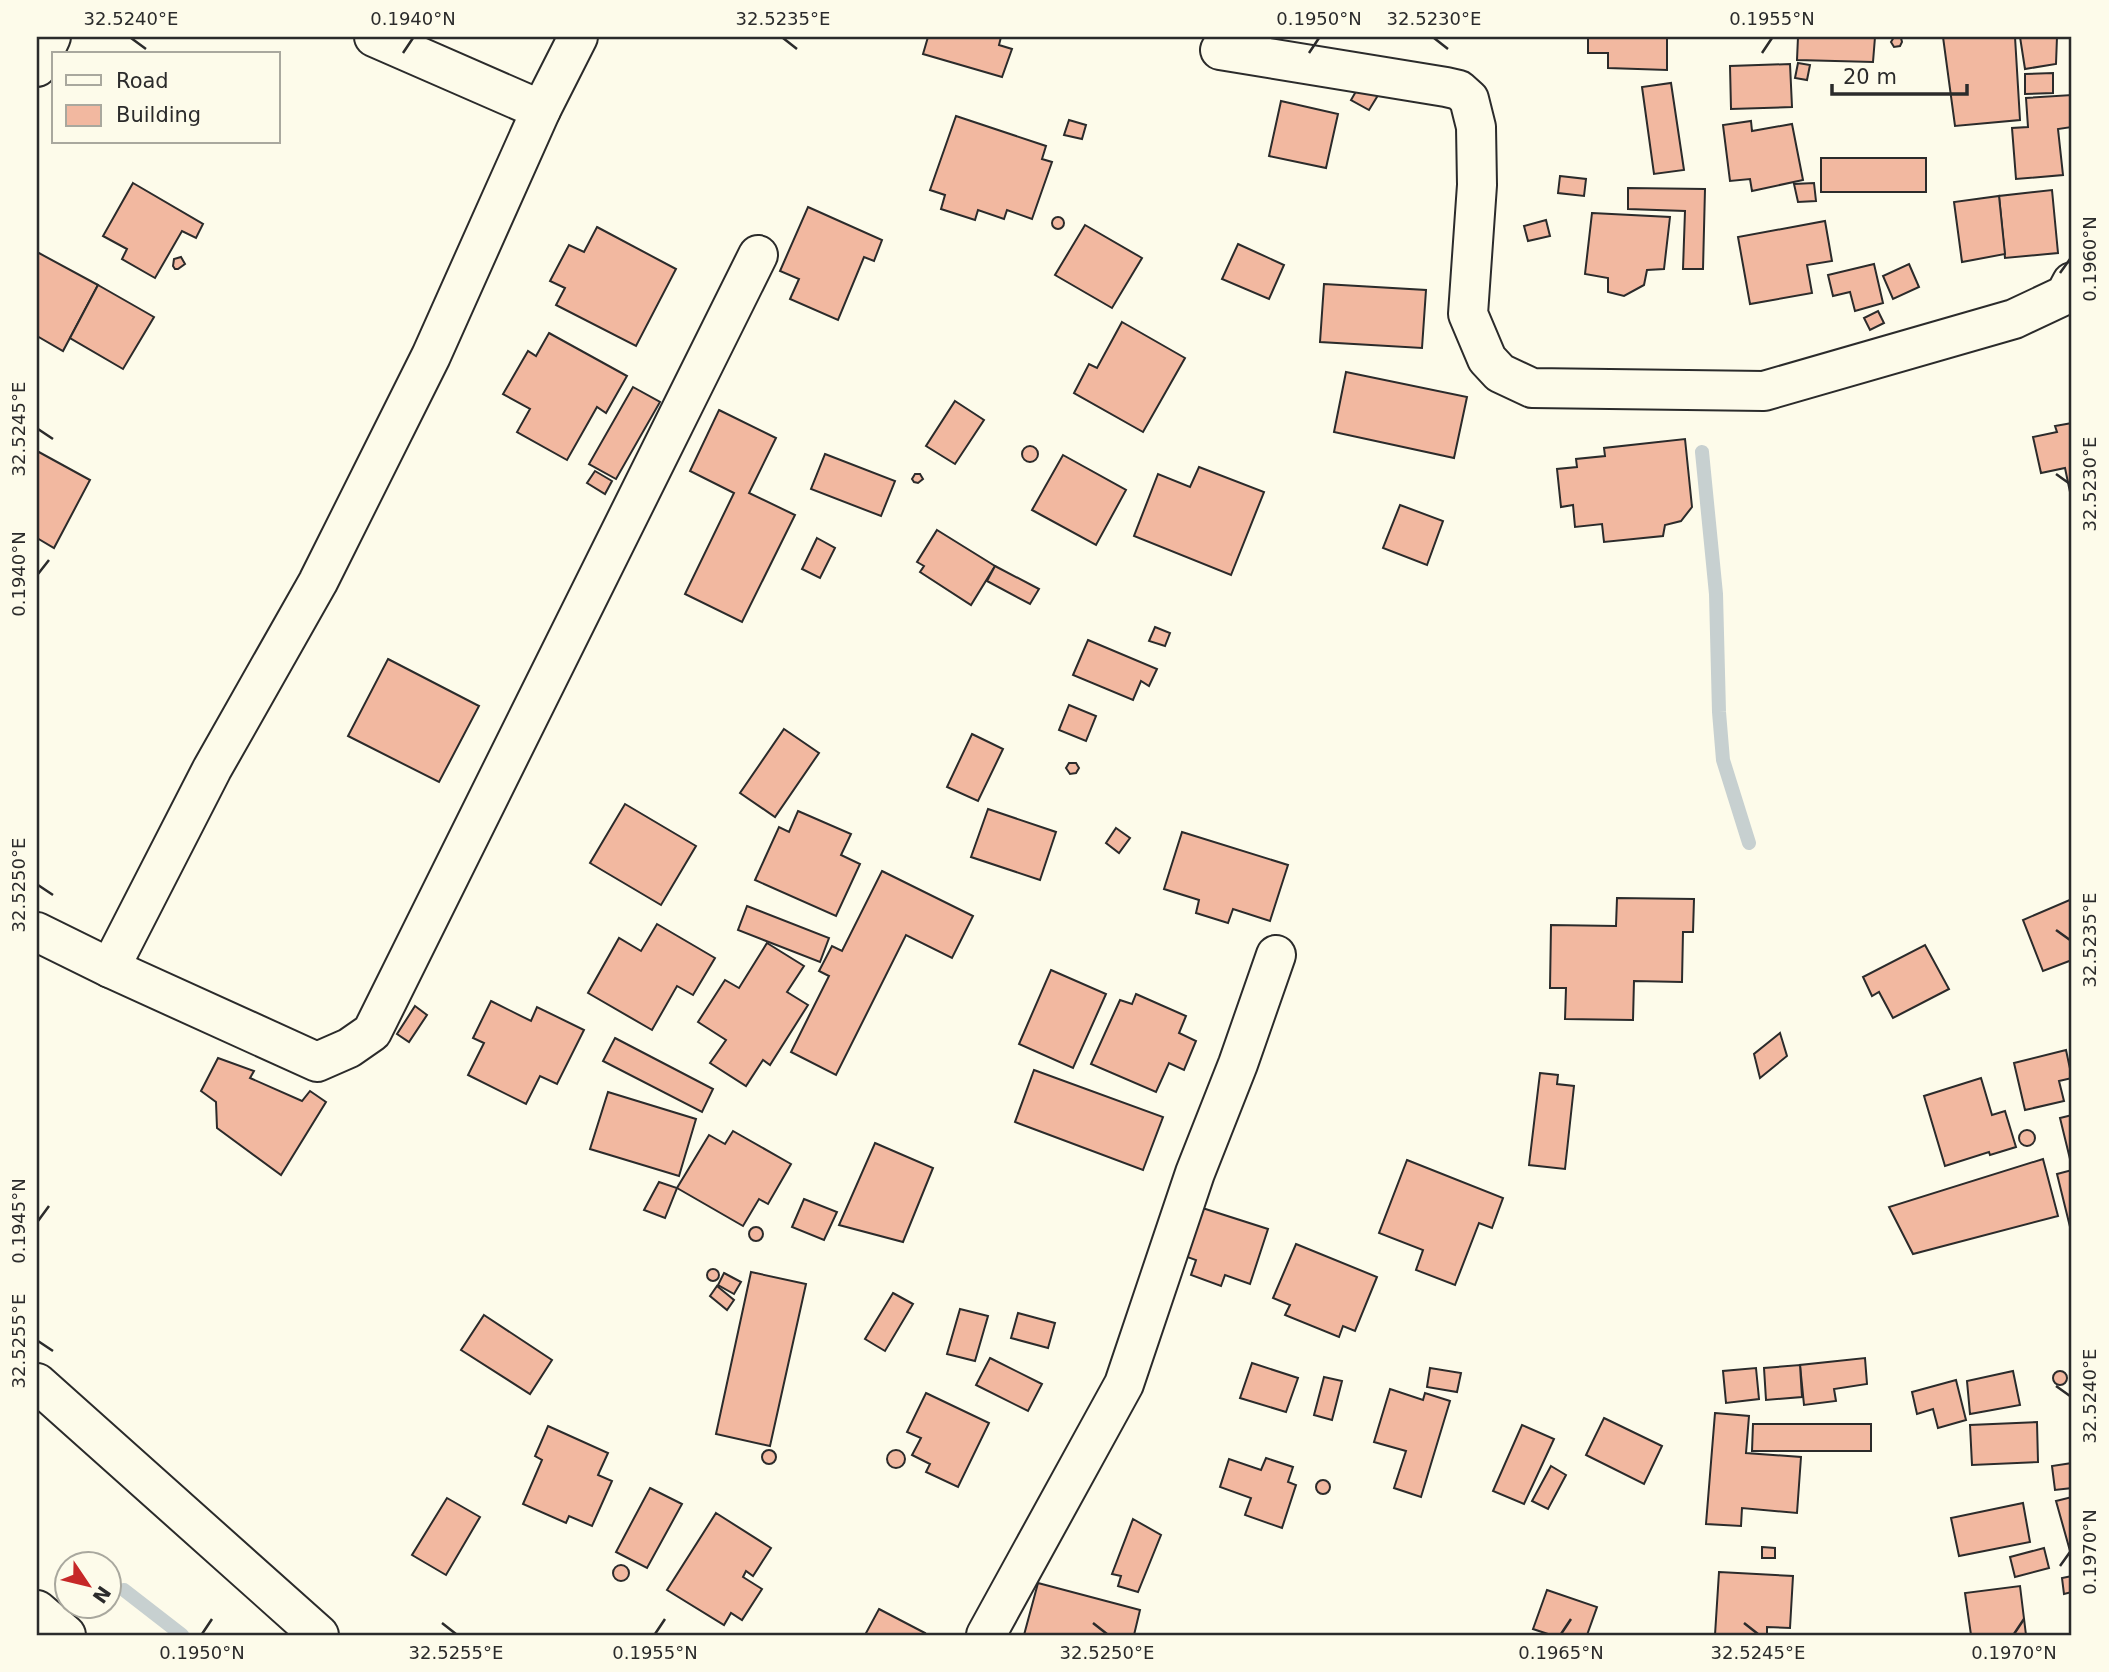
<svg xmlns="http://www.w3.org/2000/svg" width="2109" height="1672" font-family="'DejaVu Sans',sans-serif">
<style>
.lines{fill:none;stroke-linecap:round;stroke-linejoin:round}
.stream{stroke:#c7d0d0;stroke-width:14}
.building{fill:#f2b8a0;stroke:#2b2b2b;stroke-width:2}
.minor-casing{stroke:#2b2b2b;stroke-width:42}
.highway-casing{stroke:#2b2b2b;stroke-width:42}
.minor{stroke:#fdfbea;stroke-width:38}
.highway{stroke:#fdfbea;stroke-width:38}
.ticks{fill:none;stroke:#2b2b2b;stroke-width:2.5}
.neatline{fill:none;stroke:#2b2b2b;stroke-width:2.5}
.ticks-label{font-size:18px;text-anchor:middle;fill:#2b2b2b}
</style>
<rect width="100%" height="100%" fill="#fdfbea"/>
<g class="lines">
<g class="stream">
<path d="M1702 452 1716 594 1719 712 1723 760 1749 843"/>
<path d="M124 1590 182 1635"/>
</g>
</g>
<g class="building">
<path d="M928 37H1001L999 45 1012 49 1002 77 923 54Z"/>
<path d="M1588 37H1667V70L1608 68V53H1588Z"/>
<path d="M1798 37H1875L1873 62 1797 60Z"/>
<path d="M1894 37 1901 38 1902 42 1900 46 1894 47 1891 42Z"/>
<path d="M1943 37H2015L2020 120 1955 126Z"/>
<path d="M2020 37H2057L2056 64 2025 69Z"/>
<path d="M1798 63 1810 65 1807 80 1795 78Z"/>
<path d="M1790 64 1792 107 1731 109 1730 66Z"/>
<path d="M2053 73V93L2025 94V74Z"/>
<path d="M1362 81 1380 92 1369 110 1351 100Z"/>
<path d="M1671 83 1684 170 1654 174 1642 87Z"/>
<path d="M2072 95V127L2058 129 2063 175 2016 179 2012 128 2028 127 2026 98Z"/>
<path d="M1281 101 1338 114 1326 168 1269 156Z"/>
<path d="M956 116 1046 146 1042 159 1052 162 1032 219 1007 210 1004 219 978 210 975 220 941 209 945 195 930 190Z"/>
<path d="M1069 120 1086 125 1082 139 1064 135Z"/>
<path d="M1751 121 1752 131 1792 124 1803 180 1752 191 1750 179 1730 181 1723 125Z"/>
<rect x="1821" y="158" width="105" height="34"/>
<path d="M1560 176 1586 179 1584 196 1558 193Z"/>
<path d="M133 183 203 224 196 238 182 231 155 278 122 259 127 249 103 236Z"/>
<path d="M1814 183 1816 201 1798 202 1794 184Z"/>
<path d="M1628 188 1705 189 1703 269H1683L1685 211 1628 209Z"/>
<path d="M2052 190 2058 253 2005 258 1999 196Z"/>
<path d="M1999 196 2005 254 1962 262 1954 202Z"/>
<path d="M808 207 882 240 874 261 864 257 838 320 790 299 799 279 780 271Z"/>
<path d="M1592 213 1670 217 1664 269 1647 270 1644 285 1624 296 1608 292V278L1585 274Z"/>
<circle cx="1058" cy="223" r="6"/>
<path d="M1546 220 1550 236 1528 241 1524 226Z"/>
<path d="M1825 221 1832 261 1807 265 1812 293 1750 304 1738 237Z"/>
<path d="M1085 225 1142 258 1112 308 1055 275Z"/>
<path d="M597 227 676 269 636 346 556 305 565 288 550 281 569 245 584 252Z"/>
<path d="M1238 244 1284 265 1269 299 1222 279Z"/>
<path d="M37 252 98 285 63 351 37 336Z"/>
<path d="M181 257 185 264 178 269H175L173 266 174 259Z"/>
<path d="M1874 264 1883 303 1855 311 1850 292 1833 296 1828 275Z"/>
<path d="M1909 264 1919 287 1893 299 1883 276Z"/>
<path d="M1324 284 1426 290 1422 348 1320 342Z"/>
<path d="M98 285 154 317 123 369 70 338Z"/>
<path d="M1878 311 1884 323 1870 330 1864 318Z"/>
<path d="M1122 322 1185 358 1143 432 1074 393 1089 364 1097 368Z"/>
<path d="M549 333 627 376 606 413 597 407 567 460 517 432 530 409 503 394 528 351 536 356Z"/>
<path d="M1346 372 1467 397 1454 458 1334 432Z"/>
<path d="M633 387 660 402 616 479 589 464Z"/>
<path d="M955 401 984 420 955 464 926 446Z"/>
<path d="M719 410 776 438 749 493 795 515 742 622 685 594 734 493 690 471Z"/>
<path d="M2072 423V492H2070L2065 468 2041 473 2033 437 2057 432 2055 426Z"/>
<path d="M1685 439 1692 507 1681 521 1665 525 1663 536 1604 542 1602 524 1575 527 1573 505 1561 507 1557 469 1577 467 1576 459 1605 456 1604 448Z"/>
<circle cx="1030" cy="454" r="8"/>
<path d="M37 451 90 480 54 548 37 538Z"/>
<path d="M825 454 895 481 881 516 811 489Z"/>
<path d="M1063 455 1126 490 1096 545 1032 510Z"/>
<path d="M1199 467 1264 492 1231 575 1134 536 1158 474 1190 487Z"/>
<path d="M595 471 612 481 605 494 587 483Z"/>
<path d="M915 474H920L923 479 918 483 914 482 912 479Z"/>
<path d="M1400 505 1443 521 1427 565 1383 548Z"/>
<path d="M937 530 995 566 971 605 920 572 924 566 917 562Z"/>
<path d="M817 538 835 548 820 578 802 569Z"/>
<path d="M995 566 1039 589 1030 604 987 581Z"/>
<path d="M1155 627 1170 633 1165 646 1149 641Z"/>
<path d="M1088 640 1157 669 1149 686 1141 681 1133 700 1073 675Z"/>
<path d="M388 659 479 706 439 782 348 736Z"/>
<path d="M1069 705 1096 716 1086 741 1059 730Z"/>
<path d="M784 729 819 753 775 817 740 793Z"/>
<path d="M972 734 1003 749 978 801 947 787Z"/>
<path d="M1069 763H1076L1079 768 1076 773 1070 774 1066 768Z"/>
<path d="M625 804 696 846 661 905 590 863Z"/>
<path d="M988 809 1056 832 1040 880 971 857Z"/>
<path d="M798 811 851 834 841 855 860 864 836 916 755 880 779 827 789 832Z"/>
<path d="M1116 828 1130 838 1119 853 1106 843Z"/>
<path d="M1182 832 1288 865 1270 921 1233 909 1228 923 1196 913 1199 900 1164 889Z"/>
<path d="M882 871 973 916 952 958 906 935 836 1075 791 1052 829 976 819 971 832 946 842 951Z"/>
<path d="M1617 898 1694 899 1693 932H1683L1682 982 1634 981 1633 1020 1565 1019 1566 988H1550L1551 925 1616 926Z"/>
<path d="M2072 899V960L2043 971 2023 920Z"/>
<path d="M747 906 829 938 820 962 738 930Z"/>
<path d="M657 924 715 958 693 995 677 986 652 1030 588 993 619 938 641 951Z"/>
<path d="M767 943 804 966 787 992 808 1005 770 1065 763 1060 746 1086 710 1063 726 1040 698 1022 725 980 739 988Z"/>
<path d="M1925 945 1949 989 1893 1018 1879 992 1872 996 1863 977Z"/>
<path d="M1051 970 1106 994 1073 1068 1019 1044Z"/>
<path d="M1136 994 1186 1016 1179 1033 1196 1041 1184 1070 1169 1063 1156 1092 1091 1064 1120 1000 1132 1004Z"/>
<path d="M491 1001 531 1021 537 1007 584 1030 557 1084 540 1076 526 1104 468 1075 484 1043 473 1038Z"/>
<path d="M415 1006 427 1015 409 1042 397 1034Z"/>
<path d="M1780 1033 1787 1056 1760 1078 1754 1054Z"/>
<path d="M615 1038 713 1089 702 1112 603 1061Z"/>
<path d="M2066 1050 2072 1078 2059 1081 2064 1101 2025 1110 2014 1063Z"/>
<path d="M218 1058 254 1071 250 1078 302 1101 310 1091 326 1102 281 1175 217 1128 216 1102 201 1091Z"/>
<path d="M1034 1070 1163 1117 1143 1170 1015 1122Z"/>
<path d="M1540 1073 1558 1075 1557 1084 1574 1086 1565 1169 1529 1165Z"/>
<path d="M1981 1078 1992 1115 2005 1111 2016 1147 1990 1155 1989 1152 1945 1166 1924 1096Z"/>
<path d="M608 1092 696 1119 679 1176 590 1149Z"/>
<path d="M2072 1115V1159H2070L2060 1118Z"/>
<circle cx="2027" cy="1138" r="8"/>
<path d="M733 1131 791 1164 768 1204 759 1199 743 1226 677 1188 709 1135 725 1144Z"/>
<path d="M875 1143 933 1168 903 1242 839 1225Z"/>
<path d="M2043 1159 2058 1216 1913 1254 1889 1207Z"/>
<path d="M1407 1160 1503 1198 1492 1228 1479 1223 1455 1285 1416 1270 1423 1250 1379 1233Z"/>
<path d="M2072 1170V1235L2057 1174Z"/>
<path d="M659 1182 677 1188 665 1218 644 1210Z"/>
<path d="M804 1199 837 1212 824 1240 792 1227Z"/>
<path d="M1193 1205 1268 1229 1250 1284 1225 1275 1221 1286 1191 1275 1196 1260 1176 1253Z"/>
<circle cx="756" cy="1234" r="7"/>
<path d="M1296 1244 1377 1277 1355 1331 1343 1326 1339 1337 1285 1315 1290 1305 1273 1298Z"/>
<circle cx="713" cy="1275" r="6"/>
<path d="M751 1272 806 1284 770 1446 716 1434Z"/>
<path d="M724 1273 741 1282 734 1294 718 1285Z"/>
<path d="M717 1286 734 1300 727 1310 710 1296Z"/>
<path d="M893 1293 913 1304 885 1351 865 1339Z"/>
<path d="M960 1309 988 1316 975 1361 947 1354Z"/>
<path d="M1018 1313 1055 1323 1048 1348 1011 1338Z"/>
<path d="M484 1315 552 1360 530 1394 461 1350Z"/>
<path d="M990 1358 1042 1384 1028 1411 976 1385Z"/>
<path d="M1865 1358 1867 1384 1834 1389 1836 1401 1804 1405 1800 1365Z"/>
<path d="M1252 1363 1298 1378 1286 1412 1240 1398Z"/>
<path d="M1800 1365 1802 1397 1766 1400 1764 1368Z"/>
<path d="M1430 1368 1461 1373 1457 1392 1427 1387Z"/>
<path d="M1756 1368 1759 1399 1726 1403 1723 1371Z"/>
<path d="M2013 1371 2020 1405 1970 1414 1967 1381Z"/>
<circle cx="2060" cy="1378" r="7"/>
<path d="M1324 1377 1342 1381 1332 1420 1314 1415Z"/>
<path d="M1956 1380 1966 1420 1938 1428 1933 1409 1917 1414 1912 1392Z"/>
<path d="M1390 1389 1423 1400 1425 1393 1450 1401 1421 1497 1394 1488 1406 1451 1374 1442Z"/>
<path d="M926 1393 989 1423 958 1487 926 1472 930 1464 912 1455 921 1438 907 1432Z"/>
<path d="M1715 1413 1749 1416 1746 1453 1801 1457 1797 1513 1742 1508 1741 1526 1706 1524Z"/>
<path d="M1604 1418 1662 1446 1644 1484 1586 1455Z"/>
<path d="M2037 1422 2038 1462 1972 1465 1970 1425Z"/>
<path d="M1753 1424H1871V1451H1752Z"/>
<path d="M1522 1425 1554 1439 1524 1504 1493 1491Z"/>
<path d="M548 1426 608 1453 598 1475 612 1481 592 1526 569 1516 566 1523 523 1504 542 1460 535 1456Z"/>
<circle cx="769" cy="1457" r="7"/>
<circle cx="896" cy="1459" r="9"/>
<path d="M1266 1458 1293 1467 1288 1482 1296 1485 1282 1528 1245 1515 1251 1498 1220 1487 1229 1459 1261 1470Z"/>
<path d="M2072 1463V1488L2055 1490 2052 1466Z"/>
<path d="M1551 1466 1566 1475 1548 1509 1532 1501Z"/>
<circle cx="1323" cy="1487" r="7"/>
<path d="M650 1488 682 1504 647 1568 616 1552Z"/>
<path d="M2072 1497V1558L2056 1501Z"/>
<path d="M447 1498 480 1517 446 1575 412 1555Z"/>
<path d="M2023 1503 2030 1542 1959 1556 1951 1518Z"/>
<path d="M716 1513 771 1548 753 1576 746 1571 743 1577 762 1589 742 1620 731 1613 724 1625 667 1590Z"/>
<path d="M1133 1519 1161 1535 1138 1592 1118 1586 1121 1576 1112 1574Z"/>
<path d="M1762 1547 1775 1548V1558H1762Z"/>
<path d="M2044 1548 2049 1568 2015 1577 2010 1557Z"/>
<circle cx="621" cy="1573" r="8"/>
<path d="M1719 1572 1793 1576 1790 1628 1767 1627V1635H1715Z"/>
<path d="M2072 1576V1592L2064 1594 2062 1578Z"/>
<path d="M1038 1583 1140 1610 1134 1635H1024Z"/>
<path d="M2020 1586 2026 1635H1971L1965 1593Z"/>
<path d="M1547 1590 1597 1607 1587 1635H1551L1533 1629Z"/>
<path d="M879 1609 925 1633 924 1635H865Z"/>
</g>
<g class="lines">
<g class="minor-casing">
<g id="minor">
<path d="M374 37 541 110"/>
<path d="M1220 50 1446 87 1459 90 1469 99 1476 127 1477 185 1468 314 1487 359 1500 373 1532 388 1764 391 2014 319 2065 295 2072 282"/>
<path d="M37 67 51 37"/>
<path d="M37 932 110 968 317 1062 349 1048 372 1032 758 255"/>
<path d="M110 968 212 769 318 582 431 356 541 110 578 37"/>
<path d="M37 1383 319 1635"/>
<path d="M986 1635 1124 1384 1195 1173 1238 1064 1276 955"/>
</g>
</g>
<g class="highway-casing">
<path id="highway" d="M37 1610 66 1635"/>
</g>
<use href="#minor" class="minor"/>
<use href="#highway" class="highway"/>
</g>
<path class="ticks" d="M131 38 146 49M783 38 797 49M1434 38 1448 49M403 53 413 38M1309 53 1319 38M1762 53 1772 38M2060 273 2070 259M38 429 53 439M2056 474 2070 484M38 574 49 560M38 885 53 895M2056 930 2070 940M38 1221 49 1206M38 1341 53 1351M2056 1386 2070 1396M2060 1566 2070 1552M442 1623 456 1634M1093 1623 1107 1634M1744 1623 1758 1634M202 1634 212 1619M655 1634 665 1619M1561 1634 1571 1619M2014 1634 2024 1619"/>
<rect width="2109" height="1672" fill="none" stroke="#fdfbea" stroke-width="77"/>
<rect x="52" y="52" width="228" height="91" fill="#fdfbea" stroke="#a9a89e" stroke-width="2"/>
<rect x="66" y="75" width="35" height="10" fill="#fdfbea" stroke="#a9a89e" stroke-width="2"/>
<text x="116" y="88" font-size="21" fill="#2b2b2b">Road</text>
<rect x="66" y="105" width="35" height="21" fill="#f2b8a0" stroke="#a9a89e" stroke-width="2"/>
<text x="116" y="122" font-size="21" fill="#2b2b2b">Building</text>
<g transform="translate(88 1585) rotate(125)"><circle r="33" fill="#fdfbea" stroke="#a9a89e" stroke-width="2"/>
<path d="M0-5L12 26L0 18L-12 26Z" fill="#c62828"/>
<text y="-10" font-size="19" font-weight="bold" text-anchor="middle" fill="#2b2b2b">N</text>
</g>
<path d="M1832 84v10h135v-10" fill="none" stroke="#2b2b2b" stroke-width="3.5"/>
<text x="1843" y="84" font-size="21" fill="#2b2b2b" stroke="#fdfbea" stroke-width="5" paint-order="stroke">20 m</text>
<rect x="38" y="38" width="2032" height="1596" class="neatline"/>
<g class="ticks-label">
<text x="131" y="25">32.5240°E</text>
<text x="413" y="25">0.1940°N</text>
<text x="783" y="25">32.5235°E</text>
<text x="1319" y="25">0.1950°N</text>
<text x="1434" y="25">32.5230°E</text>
<text x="1772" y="25">0.1955°N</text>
<text transform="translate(2090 259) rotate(-90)" y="6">0.1960°N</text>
<text transform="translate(19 429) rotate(-90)" y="6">32.5245°E</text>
<text transform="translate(2090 484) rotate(-90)" y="6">32.5230°E</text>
<text transform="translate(19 574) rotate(-90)" y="6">0.1940°N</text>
<text transform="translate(19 885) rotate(-90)" y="6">32.5250°E</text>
<text transform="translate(2090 940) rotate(-90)" y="6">32.5235°E</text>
<text transform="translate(19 1221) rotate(-90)" y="6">0.1945°N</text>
<text transform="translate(19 1341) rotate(-90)" y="6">32.5255°E</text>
<text transform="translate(2090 1396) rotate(-90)" y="6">32.5240°E</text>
<text transform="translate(2090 1552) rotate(-90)" y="6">0.1970°N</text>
<text x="202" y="1659">0.1950°N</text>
<text x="456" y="1659">32.5255°E</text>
<text x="655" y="1659">0.1955°N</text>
<text x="1107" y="1659">32.5250°E</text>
<text x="1561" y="1659">0.1965°N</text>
<text x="1758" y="1659">32.5245°E</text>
<text x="2014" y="1659">0.1970°N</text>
</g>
</svg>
